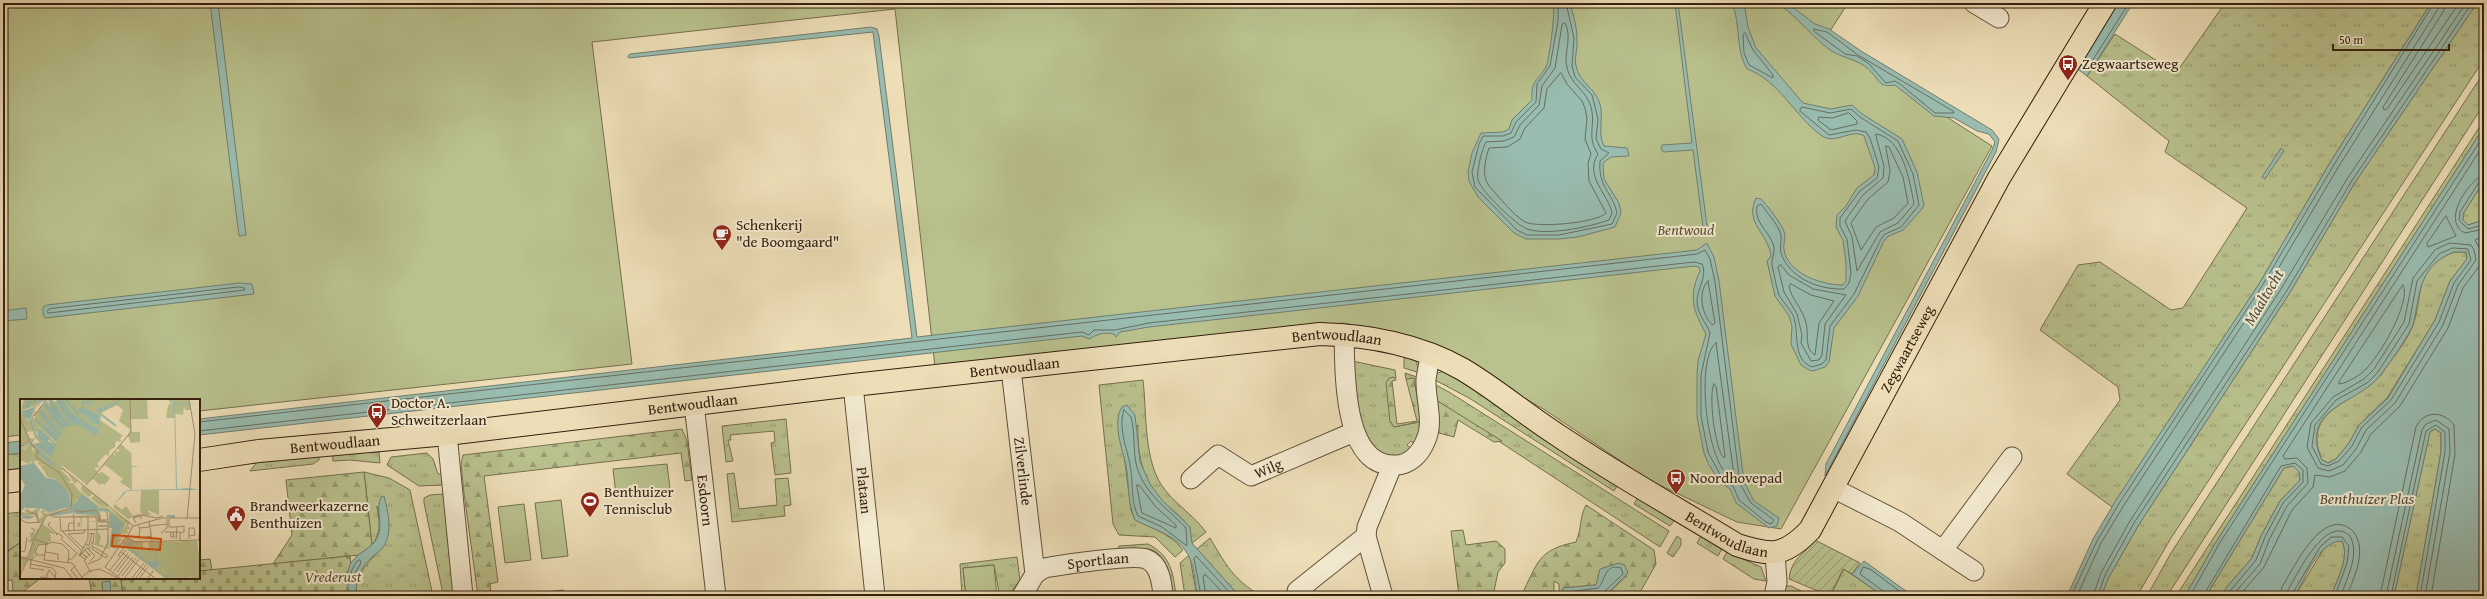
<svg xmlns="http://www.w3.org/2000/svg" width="2487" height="599" font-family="'Gentium Book Plus',serif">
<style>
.grass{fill:url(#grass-tufts);stroke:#77704e}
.forest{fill:url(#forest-firs);stroke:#77704e}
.cemetery{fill:url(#cemetery-stones);stroke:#77704e}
.park{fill:#b9c18d;stroke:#77704e}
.garden{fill:url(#garden-furrows);stroke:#77704e}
.water{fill:#99bcb0;stroke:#717e6f;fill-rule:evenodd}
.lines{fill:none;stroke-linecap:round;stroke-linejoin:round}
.shore{stroke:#676e5f;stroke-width:1}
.minor-casing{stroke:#635038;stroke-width:21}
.major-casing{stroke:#35200e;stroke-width:24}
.minor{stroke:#f3ead0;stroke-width:19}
.major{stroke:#eddeb7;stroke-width:22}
.labels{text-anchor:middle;stroke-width:4;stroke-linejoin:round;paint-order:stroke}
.poi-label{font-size:15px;fill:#35200e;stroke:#f3ead0;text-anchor:start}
.park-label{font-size:15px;font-style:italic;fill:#5d5034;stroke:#f3ead0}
.street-label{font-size:15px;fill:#35200e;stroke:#f3ead0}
.water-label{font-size:16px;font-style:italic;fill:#534f3f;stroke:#f3ead0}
.inset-river{fill:none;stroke:#99bcb0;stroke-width:2}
.inset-road{fill:none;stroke:#a39273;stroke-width:1}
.view{fill:#d6530c;fill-opacity:0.15;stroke:#d6530c;stroke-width:2}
.inset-edge{fill:none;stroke:#35200e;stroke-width:2}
</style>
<defs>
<pattern id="grass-tufts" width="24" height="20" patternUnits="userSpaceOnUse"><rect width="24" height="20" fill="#b9c18d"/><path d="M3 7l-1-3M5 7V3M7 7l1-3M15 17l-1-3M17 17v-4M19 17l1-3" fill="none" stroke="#979c72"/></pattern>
<pattern id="forest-firs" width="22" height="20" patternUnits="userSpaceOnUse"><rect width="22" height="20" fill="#b9c18d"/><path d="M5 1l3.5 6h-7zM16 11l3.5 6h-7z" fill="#979c72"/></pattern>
<pattern id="cemetery-stones" width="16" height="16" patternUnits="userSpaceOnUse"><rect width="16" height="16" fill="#b9c18d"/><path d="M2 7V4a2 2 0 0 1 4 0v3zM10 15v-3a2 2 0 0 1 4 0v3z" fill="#979c72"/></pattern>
<pattern id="garden-furrows" width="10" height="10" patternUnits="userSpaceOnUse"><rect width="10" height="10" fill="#b9c18d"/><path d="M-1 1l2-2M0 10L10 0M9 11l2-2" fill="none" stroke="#979c72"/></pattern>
</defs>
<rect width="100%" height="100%" fill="#eddeb7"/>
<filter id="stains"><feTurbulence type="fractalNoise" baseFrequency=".005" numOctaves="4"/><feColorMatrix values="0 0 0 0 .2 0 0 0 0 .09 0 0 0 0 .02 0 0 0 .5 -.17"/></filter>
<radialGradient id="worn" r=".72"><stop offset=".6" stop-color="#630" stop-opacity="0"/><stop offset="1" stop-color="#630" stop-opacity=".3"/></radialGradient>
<g class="grass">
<path d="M2225 3H2431L2331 161 2259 284 2112 507 2067 474 2120 400 2118 387 2040 330 2078 265 2100 262 2171 310 2183 308 2247 208 2165 152 2169 141 2087 76 2115 34 2176 73Z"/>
<path d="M2477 3H2484V59L2171 538 2137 596H2101L2109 577 2138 526 2289 294 2354 184Z"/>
<path d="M2484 72V104L2167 596H2147L2171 553Z"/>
<path d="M2484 120V127L2216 542 2185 596H2176Z"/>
<path d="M2484 181V215L2478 222 2468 225 2463 220V214Z"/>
<path d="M2454 252H2466L2467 259 2450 281 2435 320 2387 398 2359 425 2349 443 2336 459 2328 463 2322 460C2300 409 2356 403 2381 375 2391 359 2407 342 2413 325 2424 293 2413 268 2454 252Z"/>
<path d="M1406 356 1416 361 1420 373 1404 368V359Z"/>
<path d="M1352 361 1395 370 1396 378H1389L1394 427 1419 422 1413 378 1406 379 1405 373 1420 378 1424 423 1417 446 1411 441 1407 445 1413 450 1406 457 1387 459 1361 434Z"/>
<path d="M1445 370 1618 484 1614 491 1469 398 1433 379 1436 374Z"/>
<path d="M1143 380C1147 413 1143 463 1165 490 1177 505 1194 516 1206 532L1192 543C1188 516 1178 517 1161 500 1142 479 1137 453 1138 425L1124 455 1131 510 1135 520C1153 529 1170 533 1183 550L1175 557 1155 537 1119 535 1113 524 1099 385Z"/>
<path d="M1432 383 1449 392 1669 531 1660 547 1436 400Z"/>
<path d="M786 419 791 473 775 475 771 443 775 442 774 431 730 435 731 440H728L733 461 726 462 722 426Z"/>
<path d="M2435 429 2441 433V452L2416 596H2394L2430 431Z"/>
<path d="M332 448 370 449 371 453 379 452 380 463 350 460 333 461Z"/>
<path d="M21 453V470L3 472V455Z"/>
<path d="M427 453 433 459 438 474H442L444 485 419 486 387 465 391 457Z"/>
<path d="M319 454V460L313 464 250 471 257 462Z"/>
<path d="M2293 466 2299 472 2300 480 2280 501 2261 536 2252 558 2226 588 2222 596H2206L2284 468Z"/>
<path d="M364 472 389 478 410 490 433 596H356C354 572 371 561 384 545L377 506C379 521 382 532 372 545Z"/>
<path d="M734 473 739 509 777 505 775 479 788 478 791 505 784 506 785 516 732 522 727 474Z"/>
<path d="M444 494 460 596H445L443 594 424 503V498L430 495Z"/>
<path d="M1640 494 1676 518 1670 526 1634 504Z"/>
<path d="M21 512V542L3 554V514Z"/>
<path d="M1702 534 1724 545 1718 556 1697 543Z"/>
<path d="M1677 536 1681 539V545L1673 557 1667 553Z"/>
<path d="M1210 538C1226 565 1233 579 1261 596H1239L1197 549Z"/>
<path d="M2333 541H2342C2350 558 2337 580 2331 596H2295L2323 550Z"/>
<path d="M1148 544C1171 556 1173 572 1176 596H1171C1169 580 1168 552 1148 549 1139 548 1128 551 1119 552L1117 550 1119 546Z"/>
<path d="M1729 549 1731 554 1761 567 1766 581 1754 579 1723 559Z"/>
<path d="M1188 556 1190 558 1197 596H1185L1180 563Z"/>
<path d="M1017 557 1020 580 1008 596 999 592 994 565 963 568 966 596H962L960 564Z"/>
<path d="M1844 569 1883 596H1830Z"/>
<path d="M1788 586H1791L1811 596H1782L1785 587Z"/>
</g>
<g class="forest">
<path d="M1394 377 1396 380 1392 381 1397 424 1417 421 1406 379 1414 378 1420 417 1419 422 1394 427 1390 422 1386 383 1389 378Z"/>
<path d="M1436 400 1502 441 1494 442 1458 420 1454 437 1439 433Z"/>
<path d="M682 429 687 441 692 480 685 481 681 453 484 476 498 582 490 584 491 596H478L464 493 461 464 463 455Z"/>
<path d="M364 472 372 545 359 555 273 564 292 535 286 480Z"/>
<path d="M1586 505 1654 550 1656 564 1638 596H1605L1627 576 1600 575 1596 585 1563 588 1562 596H1559V584L1554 581V596H1521C1538 563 1537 550 1576 542 1582 528 1579 519 1586 505Z"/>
<path d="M1463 530 1466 545 1496 541 1505 549V563L1498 572 1493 596H1459L1451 531Z"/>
<path d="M21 542V578H41L21 593H13L12 580 3 581V555Z"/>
<path d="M210 559 212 570 199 571V560Z"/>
<path d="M89 578H140L121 580 123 596H111L109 581 102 583 103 596H92Z"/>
</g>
<path class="cemetery" d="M350 556 354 596H123L121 580 199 578V571Z"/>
<g class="park">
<path d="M3 3H1848L1825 39 1992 146 1781 529 1737 522 1649 480 1545 410 1427 342 1344 323 935 367 895 9 592 42 632 364 199 411V400H21V435L3 437Z"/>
<path d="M667 464 670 489 616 495 613 469Z"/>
<path d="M561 500 568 556 542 559 535 503Z"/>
<path d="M524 504 531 560 505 563 498 507Z"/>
<path d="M994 565 997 596H966L963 568Z"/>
<path d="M563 590 564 596H538V593Z"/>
</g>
<path class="garden" d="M1815 540 1860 563 1852 574 1843 569 1830 596 1789 579C1791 559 1803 555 1815 540Z"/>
<g class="water">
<path d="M210 3H218L246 235 239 236Z"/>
<path d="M1553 3H1570C1573 14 1577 27 1577 39 1578 48 1574 58 1576 66 1579 82 1596 89 1600 104 1604 119 1597 133 1604 146L1627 148 1629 156 1611 157 1603 163 1604 179 1619 203 1621 213 1615 227 1578 237 1559 239H1526L1514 233 1478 197 1469 181 1468 172 1472 153 1481 133 1503 132 1509 129 1512 120 1532 100C1531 80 1537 82 1546 67 1549 61 1556 10 1553 3Z"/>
<path d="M1675 3H1678L1708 234 1704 235 1693 150 1663 152 1661 148 1662 145 1692 143Z"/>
<path d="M1732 3H1744L1748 27 1756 48 1803 103 1831 109 1852 105 1862 114 1902 139 1917 172 1924 205 1922 209 1903 230 1887 237 1884 241 1858 296 1834 328 1829 362 1825 367 1816 370 1811 371 1801 365 1791 344 1792 326 1789 316 1775 296 1767 261 1771 256C1768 232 1744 224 1756 198L1761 199C1768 206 1779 221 1783 229 1787 237 1783 242 1784 250 1788 274 1822 285 1843 285L1846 281V262L1843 240 1836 227 1837 215 1846 206 1857 188 1874 175 1875 168 1864 136C1851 128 1836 145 1822 136 1795 117 1779 80 1747 69 1735 49 1741 24 1732 3Z"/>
<path d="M1777 3H1787L1815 24 1829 29 1861 51 1992 130 1999 139 1996 152 1825 476 1826 464 1992 150 1995 142 1989 134 1977 131 1954 118 1934 116 1895 85C1876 88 1880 78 1866 67 1856 59 1842 58 1830 50 1811 36 1797 16 1777 3Z"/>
<path d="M2112 3H2133L2087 76 2075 67Z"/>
<path d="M2431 3H2477L2354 184 2289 294 2138 526 2109 577 2101 596H2067L2093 539 2116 500 2259 284 2331 161Z"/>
<path d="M871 27 877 29 879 36 917 337 1697 250 1707 243 1714 257 1719 281 1744 482 1754 501 1779 518 1777 526 1769 528 1736 503 1730 489 1719 481 1709 465 1704 453 1697 417V375L1698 361 1706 334C1693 309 1688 298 1700 271L1699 267 1694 266 1149 327 1120 332 1116 337 1114 334C1103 332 1098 334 1089 339L1082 336 199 435V419L912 338 873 32 629 58 628 56 630 54Z"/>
<path d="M2484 127V181L2463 214V220L2468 225 2478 222 2484 215V596H2416L2441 452V433L2435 429 2430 432 2394 596H2331C2337 580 2350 557 2342 541 2319 541 2305 578 2295 596H2222L2226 588 2252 558 2261 536 2280 501 2300 480 2299 472 2293 466 2284 468 2206 596H2185L2216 542ZM2454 252H2466L2467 259 2450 281 2435 320 2388 398 2359 425 2349 443 2336 459 2328 463 2322 460C2297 406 2360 405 2382 373 2392 359 2404 343 2412 327 2415 321 2415 312 2417 306 2421 280 2428 262 2454 252Z"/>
<path d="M2281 148 2284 151 2265 179 2262 177Z"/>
<path d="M239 283 252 284 254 294 45 318 43 314V307L47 305Z"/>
<path d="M26 308 27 319 3 321V311Z"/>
<path d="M1127 405 1135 415 1140 462 1150 484 1162 500 1190 527 1192 543 1239 596H1197C1195 584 1195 570 1190 559 1181 536 1154 530 1135 520 1128 504 1129 488 1127 471 1124 452 1111 424 1122 407Z"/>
<path d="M21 441V453L3 455V443Z"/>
<path d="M384 496C388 512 393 530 384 546 380 552 373 555 368 561 360 569 355 585 356 596H349C347 575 344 563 364 551 369 547 374 544 377 538 384 525 375 510 381 497Z"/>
<path d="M1864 561 1913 596H1883L1852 574Z"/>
<path d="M1619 563 1625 565 1628 573 1605 596H1562L1563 588 1596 585 1600 569Z"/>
<path d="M110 581 111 596H103L102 582Z"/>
</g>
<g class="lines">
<g class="shore">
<path d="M1558 3V21L1550 66 1537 84 1536 102 1516 122 1511 133 1503 136H1483L1479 144 1472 172 1475 187 1517 230 1527 235H1559L1612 224 1617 213C1612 191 1598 188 1600 161L1609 153 1601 149 1596 139 1598 119 1592 95 1575 77 1572 66 1574 38 1566 3"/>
<path d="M2446 3 2443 12 2383 107 2384 110 2387 109 2459 3"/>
<path d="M1565 23C1573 37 1563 54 1567 68 1571 85 1587 91 1591 107 1596 126 1586 136 1598 154 1584 177 1608 193 1612 213L1609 220C1589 227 1547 236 1527 229 1516 225 1481 191 1478 180 1476 173 1482 148 1486 142L1504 141 1514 137 1520 125 1539 105 1542 86 1555 68 1562 25Z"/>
<path d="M1814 29 1827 32 1858 55 1953 111 1954 113H1935L1900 84 1895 81 1886 83 1868 63 1857 56 1845 54 1815 32Z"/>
<path d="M1745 33 1753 50 1773 75V78L1749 65 1744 53 1743 35Z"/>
<path d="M2081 66 2087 69 2129 3"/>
<path d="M1561 73 1567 84 1582 101 1585 108 1587 119 1585 139 1591 154 1588 163 1589 181 1606 213C1597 223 1537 228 1525 222 1512 214 1500 198 1490 187 1481 177 1485 161 1489 148L1507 147 1520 139 1525 128 1544 108 1547 89Z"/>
<path d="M1802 107 1830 113 1851 109 1860 117 1898 141 1913 174 1919 205 1901 227 1885 234 1881 239 1854 294 1830 326 1826 360 1822 364 1812 367C1791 359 1800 331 1793 315 1789 308 1783 302 1779 295 1776 286 1774 274 1772 265 1771 259 1775 254 1774 247 1770 231 1754 224 1757 206L1761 204C1765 210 1778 225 1780 232 1783 239 1779 246 1781 253 1789 278 1819 290 1844 289L1849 283 1851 273 1847 239 1840 226V218L1860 191 1877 178 1879 167 1870 138 1866 132 1856 130 1829 135 1800 111Z"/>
<path d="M1849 113 1857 121V124L1831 130 1818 120 1819 117 1832 118Z"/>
<path d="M1876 134C1903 138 1910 182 1914 204L1898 223 1880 232 1857 271 1852 237 1845 221 1863 195 1883 178 1884 167Z"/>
<path d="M1886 146 1889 147 1903 177 1908 203 1894 218 1876 227 1861 250 1851 223 1868 199 1888 182 1890 171Z"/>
<path d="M2484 175C2473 176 2439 220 2465 233L2484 229"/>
<path d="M2484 180 2479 182 2460 212 2459 220 2468 229 2479 226 2484 222"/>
<path d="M2446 216 2456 236 2428 247 2427 244Z"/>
<path d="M2450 243 2471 245 2474 250 2476 260 2458 285 2443 325 2395 403 2366 430 2356 449 2343 465 2329 471 2318 468 2307 447 2311 423 2333 397 2364 379 2374 369 2404 322 2413 278 2435 250Z"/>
<path d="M2453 248 2468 249 2471 260 2454 283 2439 322 2391 400 2362 427 2352 446 2339 461 2328 466 2321 464 2312 446 2315 425 2336 400 2367 383 2378 372 2409 324 2417 281 2439 254Z"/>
<path d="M1781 265 1789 275 1813 289 1846 295 1825 324 1822 355 1819 360 1811 361 1801 343 1802 335 1797 314 1784 292 1778 267Z"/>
<path d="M1708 281 1715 323 1713 325C1702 317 1697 291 1708 281Z"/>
<path d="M1791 284 1811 295 1834 301 1819 323 1815 355C1804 349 1809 333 1806 323 1803 309 1791 299 1789 286Z"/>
<path d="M2403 285C2412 301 2379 357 2366 369 2360 375 2348 383 2339 384V382Z"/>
<path d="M239 287 244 288 245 290 49 313 47 312 49 309Z"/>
<path d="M1716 343 1734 476 1732 478C1706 467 1695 357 1716 343Z"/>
<path d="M1714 384 1716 386 1725 456 1724 458C1715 451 1708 393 1714 384Z"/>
<path d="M1124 410 1131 417C1135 432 1133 447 1136 463 1142 492 1167 508 1186 528L1187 546 1162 527 1138 516C1131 502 1133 486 1131 471 1129 452 1117 429 1124 410Z"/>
<path d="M199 422 1697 254 1705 250 1710 259 1715 282 1740 484 1751 503 1774 520 1771 524 1766 522 1739 500 1733 486 1722 478 1708 452 1701 416V375L1710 333C1706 322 1697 314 1697 301 1697 290 1708 274 1702 264L1694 262 1149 323 1115 330H1094L1089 335 1082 332 199 431"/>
<path d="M1137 485 1140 486 1155 506 1176 525V528L1142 513Z"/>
<path d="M360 560 361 563 352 578 351 572 356 562Z"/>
<path d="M1201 596 1194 558 1196 556 1233 596"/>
<path d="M1206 596 1203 577 1205 574 1226 596"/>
<path d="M1566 596 1568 592 1598 588C1606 580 1604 563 1621 568L1623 574 1604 592 1603 596"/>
<path d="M1885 596 1883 591 1860 574 1863 567 1870 569 1906 596"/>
<path d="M2071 596 2097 541 2120 502 2262 286 2335 163 2434 3"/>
<path d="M2077 596 2101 543 2124 505 2266 289 2339 166 2438 9 2440 3"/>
<path d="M2093 596 2101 573 2130 521 2281 289 2347 179 2466 3"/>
<path d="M2098 596 2105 575 2134 523 2286 292 2351 182 2472 3"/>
<path d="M2190 596 2219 544 2484 135"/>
<path d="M2203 596 2281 466 2295 463 2303 470V482L2283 503 2265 537 2256 560 2226 596"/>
<path d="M2232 596 2260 564 2269 540 2287 506 2308 483 2307 468 2297 458 2285 459 2283 456 2484 144"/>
<path d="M2239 596 2264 567 2292 510 2313 487 2315 475 2330 477 2345 471 2361 452 2371 434 2400 406 2448 328 2463 288 2480 265 2481 251 2475 240 2484 236"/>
<path d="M2280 596 2282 587C2294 568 2323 504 2353 531 2368 551 2354 576 2347 596"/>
<path d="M2286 596 2288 590C2297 575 2326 513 2350 536 2360 555 2347 577 2341 596"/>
<path d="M2291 596 2320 547 2331 537H2342L2349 546 2347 563 2335 596"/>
<path d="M2380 596 2416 427C2424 410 2444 411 2454 425L2455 454 2431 596"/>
<path d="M2386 596 2422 430 2426 424 2436 420 2449 429 2450 452 2425 596"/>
<path d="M2391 596 2426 431 2436 425 2445 432V452L2420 596"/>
</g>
<g class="minor-casing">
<g id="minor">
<path d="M1974 3 1999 18"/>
<path d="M1344 334C1345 370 1342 469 1396 465 1409 465 1420 454 1425 442 1435 422 1425 400 1426 379 1427 371 1429 362 1431 355"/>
<path id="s1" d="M1011 369 1035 574"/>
<path id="s2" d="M853 385 875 596"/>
<path id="s3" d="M694 404 716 596"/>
<path d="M447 434 463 596"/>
<path id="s4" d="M1191 479 1218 455 1251 476 1354 432"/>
<path d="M1833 488 1900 522 1974 571"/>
<path d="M1943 550 2012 457"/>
<path d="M1297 591 1366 536"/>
<path id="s5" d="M1022 596 1035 574 1044 568C1061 565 1133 554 1146 559 1160 564 1162 583 1163 596"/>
<path d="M1383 596 1366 536 1367 527 1392 466"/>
<path d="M1774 596 1777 582 1775 553"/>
</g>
</g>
<g class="major-casing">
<g id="major">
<path id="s6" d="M199 460 259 451 447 434 853 385 1320 334C1368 335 1420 345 1462 369 1496 389 1526 415 1559 436 1617 475 1678 509 1737 545 1771 556 1784 557 1810 530L1999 178 2105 3"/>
<path d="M3 482 21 480"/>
</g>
</g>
<use href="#minor" class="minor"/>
<use href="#major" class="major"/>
</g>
<defs>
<g id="bus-pin" transform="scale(1)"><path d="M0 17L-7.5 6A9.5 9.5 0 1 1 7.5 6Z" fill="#8f2418" stroke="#f3ead0"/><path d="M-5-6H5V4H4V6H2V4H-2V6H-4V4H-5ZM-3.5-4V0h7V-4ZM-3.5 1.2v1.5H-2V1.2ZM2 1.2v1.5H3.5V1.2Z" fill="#fff"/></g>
<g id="cafe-pin" transform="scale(1)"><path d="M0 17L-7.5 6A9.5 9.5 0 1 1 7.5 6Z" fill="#8f2418" stroke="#f3ead0"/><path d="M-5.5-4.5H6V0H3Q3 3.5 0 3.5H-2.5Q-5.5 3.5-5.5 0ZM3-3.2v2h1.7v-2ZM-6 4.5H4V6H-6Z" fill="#fff"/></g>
<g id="stadium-pin" transform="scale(1)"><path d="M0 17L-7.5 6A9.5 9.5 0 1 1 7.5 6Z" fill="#8f2418" stroke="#f3ead0"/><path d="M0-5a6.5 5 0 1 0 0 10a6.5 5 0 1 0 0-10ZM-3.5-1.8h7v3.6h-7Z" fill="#fff"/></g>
<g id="civic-pin" transform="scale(1)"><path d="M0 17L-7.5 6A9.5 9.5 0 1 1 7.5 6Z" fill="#8f2418" stroke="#f3ead0"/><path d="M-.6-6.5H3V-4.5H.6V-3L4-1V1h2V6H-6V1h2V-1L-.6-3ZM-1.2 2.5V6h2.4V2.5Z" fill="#fff"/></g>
</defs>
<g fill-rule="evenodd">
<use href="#bus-pin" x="2068" y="64"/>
<use href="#cafe-pin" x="722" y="234"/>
<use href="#bus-pin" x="377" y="412"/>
<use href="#bus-pin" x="1676" y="478"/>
<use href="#stadium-pin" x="590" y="501"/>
<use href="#civic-pin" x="236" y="515"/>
</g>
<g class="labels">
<g class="poi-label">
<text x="2082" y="69">Zegwaartseweg</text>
<text x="736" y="230">Schenkerij<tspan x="736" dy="17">"de Boomgaard"</tspan></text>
<text x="391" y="408">Doctor A.<tspan x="391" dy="17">Schweitzerlaan</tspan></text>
<text x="1690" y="483">Noordhovepad</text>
<text x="604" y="497">Benthuizer<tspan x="604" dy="17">Tennisclub</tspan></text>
<text x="250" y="511">Brandweerkazerne<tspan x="250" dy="17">Benthuizen</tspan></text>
</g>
<g class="park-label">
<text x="1686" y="235">Bentwoud</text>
<text x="333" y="582">Vrederust</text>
</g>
<g class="street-label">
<text dy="5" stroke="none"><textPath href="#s6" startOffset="1145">Bentwoudlaan</textPath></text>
<text dy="5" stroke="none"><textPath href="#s6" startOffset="1889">Zegwaartseweg</textPath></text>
<text dy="5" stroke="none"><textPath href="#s6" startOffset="821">Bentwoudlaan</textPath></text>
<text dy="5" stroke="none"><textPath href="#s6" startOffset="497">Bentwoudlaan</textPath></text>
<text dy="5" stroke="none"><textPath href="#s6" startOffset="137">Bentwoudlaan</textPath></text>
<text dy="5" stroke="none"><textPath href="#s4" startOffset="94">Wilg</textPath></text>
<text dy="5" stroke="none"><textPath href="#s1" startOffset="103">Zilverlinde</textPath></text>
<text dy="5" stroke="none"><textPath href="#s2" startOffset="106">Plataan</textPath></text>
<text dy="5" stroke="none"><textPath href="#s3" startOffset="97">Esdoorn</textPath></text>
<text dy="5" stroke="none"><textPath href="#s6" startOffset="1589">Bentwoudlaan</textPath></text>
<text dy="5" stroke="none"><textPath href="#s5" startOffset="91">Sportlaan</textPath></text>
</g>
<g class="water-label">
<text transform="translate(2263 297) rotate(-59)" y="6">Maaltocht</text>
<text x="2367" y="504">Benthuizer Plas</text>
</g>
</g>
<g transform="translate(20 399)">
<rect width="180" height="180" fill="#eddeb7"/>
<path d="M29 0 36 3 38 0H127L128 20H110L111 33H120V43L111 44 108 37 104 41 111 31 99 22 103 11 97 6 83 13 80 21 105 38 102 37 100 40 102 43 96 42 95 48 89 52V58L86 55 77 65 80 68 74 69 77 72 66 85 43 67H41L57 82 55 85 47 73 40 70 51 81 49 84H53L52 82 58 91 80 108 88 109 106 124 102 133 107 125 91 111 110 123 108 127 111 130H107L108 135 104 133 107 137 102 134 97 141 101 139 100 143H97L100 146 95 150 92 148 96 142 89 150 72 145 70 151 72 154 66 147 59 156 67 149 61 157 64 160 72 154 65 161 59 157 58 156 66 146 69 148 72 143 75 145 76 123 68 122H76L75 117 62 118V123L60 124 61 128H58L57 124 61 123 60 118 47 117 76 116 77 111 79 122H89V129L88 123H78V135L80 134 81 139 79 145 86 148 89 133 88 149 105 126 93 120 102 124 87 110H80L63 97 57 100 52 110 61 111 30 116 50 110 52 106 46 111 29 114 25 112 24 114H29L24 118 29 115 30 118 28 116 25 119H34H25L23 125 35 135 30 134 28 142 27 139 24 140 28 144 25 148V144L17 146 10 168V161L3 168 0 177 3 168 5 165 0 171 2 164 0 157 7 158 5 162 8 161 11 147 12 144 7 141H10L12 136 8 133 15 135 19 125 17 133 22 122 18 125 16 117 13 116 5 117 3 121 5 117 1 113 8 114 5 112 12 113 17 109 19 120 23 117 21 113 19 115 22 111 29 113 46 110 51 103 48 92 39 86 38 81V84L35 83 36 80 27 78 22 67 25 66 22 65 20 66 16 64 21 65 19 61 14 62 12 65 0 67 12 64 14 49 7 48 3 50 8 54 10 57 3 51 0 53V51L11 45 40 69 29 60 37 44 12 22 15 19 14 11 17 14 21 7 26 6 25 4 27 1 28 5 30 3ZM149 0H169L171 11H165L164 7 163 16 155 15V19H146L148 6 152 4 149 3ZM0 13 11 24 13 32 7 33 10 40 15 39 0 50ZM101 45 111 54 112 91 100 83 103 80 85 66 76 75 82 73 90 79 85 86 82 84 80 86 73 80 67 85 93 55 96 56 94 53 100 52 97 49ZM62 86 89 106 88 108 80 107 71 99 74 97 72 95 69 98 61 91ZM121 91H139V116L128 111V117L122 116 120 109V115L108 120 93 108 95 105 102 111 106 107 113 117 120 114Z" fill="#b9c18d"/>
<path d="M14 14 13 23 36 44 29 60 13 45 20 43 16 40 11 19ZM18 29 32 44 30 57 16 46 22 43 16 35ZM11 46 14 57 12 59H14L9 65 0 61V53ZM17 61H19L21 66H24L26 67 23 68 26 69 24 72 25 74 28 73 27 69 33 70 38 73 37 78H29L27 76 30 75 25 74Z" fill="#b9c18d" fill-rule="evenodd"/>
<path d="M4 0H26V1H19L15 7 1 11ZM24 118 23 125 36 135 30 134 31 141 28 144 15 140ZM107 138 113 142 123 143V150L129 149 128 143H160V145L161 142H177L179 154V180H171V175L169 180H146L104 148 102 145Z" fill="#b9c18d"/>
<path d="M6 0H29L19 4 20 7 18 5 14 11 11 19 16 38 12 44 29 60 31 58 15 46 22 43 18 39 17 30H20L30 39 28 42 33 45 37 44 33 54 30 60 39 70 10 45 0 51 15 39 9 20 4 18 0 10 2 12 15 8 19 1 16 2V5L13 6 16 2 12 3 9 8 15 7 1 11 9 8 1 9 8 6 1 7 8 4 4 2H15ZM49 0 57 11 63 7 61 0 65 4 63 0 66 3 70 0 84 7 70 1 68 2 84 10V7H89L85 5 93 6 87 2 94 5 100 0 98 4 80 13 79 20 80 25 78 34 75 37 54 25 44 29 37 43 21 25 28 30 16 16 29 29 18 14 32 33 40 37 42 33 35 29 21 7 36 29 43 32 37 28 21 4 37 27 43 31 44 29 47 27 53 24 46 20 34 2 46 19 60 27 62 20 53 14 44 1 53 14 69 23 71 21 55 12 48 1 56 12 79 25 57 11ZM67 2 83 10 75 8 81 11 75 9 80 12 74 11 79 14 78 16 63 8 65 4 74 9 65 4 75 8ZM63 20 79 26 75 37 60 28ZM154 0 155 4 180 5H155L157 90 169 89 180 91H127L128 113 131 116H128L127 91 107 92 93 107 104 93 108 91H112L111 39 109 37 111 39 112 44 155 42ZM155 42 156 90 112 91V68L120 67H112L111 44ZM15 61 14 64 26 79 34 80 48 92 51 105 54 106 60 97H65L80 110H87L105 126 89 148 92 129H89V122H79L78 109 76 116 56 115 55 111 53 114 32 117 31 114 50 112 53 107 29 113 20 109 19 112 16 116 18 109H8L9 111 5 108 1 113 5 117H15L10 120 0 119 3 118 0 114V97L5 86 0 78V67L12 65ZM80 112 89 113V122L80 121ZM107 139 108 143 158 142 123 143V149H126H123V143L111 144V151L116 153 126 162 136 163V152L137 163 146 164 137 166V171L147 179 148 172 150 180H147L111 152 109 144 108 150 125 162 102 145 106 148 103 144 106 141 104 145 108 149Z" fill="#99bcb0" fill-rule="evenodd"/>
<path class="inset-river" d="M41 0 51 15 61 22M45 0 59 16M29 1 43 22 50 26M31 1 44 21 51 25M39 1 49 17 61 23M37 2 48 19 59 25M38 2 48 18 60 24M26 4 39 26 44 29M24 5 34 20M31 8 40 24 46 28M31 8 47 27M21 11 34 30 41 35M19 12 33 31 41 36M82 16 96 27M15 20 37 42M62 22 78 31M62 23 78 32M61 25 77 34M61 26 76 35M18 52 33 65M18 53 33 66M147 117H154V118Z"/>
<path class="inset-road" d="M14 17 27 0M0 19 11 45 18 51 16 58 40 74 52 95 51 109 26 117 14 140M0 48 10 41M42 69 113 127M66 86 111 33 110 0M5 111 16 115 18 122M29 115 34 118H78M78 116H80V121H88L87 113M53 117 56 111 60 113 77 111 78 116M54 118V132M113 118 121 116 137 119 143 117M40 119 41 132M0 120 7 124 21 123M149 120V128H157L156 140M167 120 175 35 169 0M129 122 132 142M30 123 28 126 37 135M116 124 113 119 121 117V120M117 126 120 129 129 128M86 127H79H88M113 127 142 119H180M129 127 147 125M157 128 164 127V133L161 134M120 129 119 139 132 137M41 132 88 130M42 132 61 151M48 132 49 124H54M145 133H160V141M151 133V138H154L153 133M141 134 147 129V120M48 135 63 149M48 135 64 134 65 131M69 135 74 134 73 144 71 143M36 136 38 134 43 138 41 140 57 154 52 160H48M10 138 15 131 11 129M107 138 113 127M14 140 28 145M169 140V137L175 136 174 129H169V137M179 141 180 121M66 145 69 146 72 134M72 147 84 154M73 148 72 150 86 159 88 157 84 154M65 151 70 156V157L66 152M0 153 5 152 7 138M25 153 38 155V161M101 153 136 180M62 154 67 159V158L63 155M18 155 15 154 18 146 26 145M59 157 68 140V117M0 158 44 169 53 180M101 158 98 156 104 149 102 148M64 161 71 174M66 161 60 156 67 149 75 157 70 162M11 162 10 169 24 171M11 162 16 156H24M6 163 14 140M48 163 49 152 42 145 32 143 26 146 24 161 52 164 63 180M10 165 32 169 36 173 35 180M68 165 80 160 88 143V123H79L78 118M56 166 51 171 58 180M90 171 106 151M94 172 108 154M97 173 110 156M0 176 6 164M98 177 113 158M102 177 116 159M20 178 34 180M26 179 29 171 35 178M60 180 69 172 80 170 99 180M101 180 85 168 106 138 115 143 179 141M104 180 119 160M111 180 124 164M115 180 126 166M119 180 128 168M127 180 133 172 132 174"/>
<path class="view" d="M93 136 141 140 140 151 92 147Z"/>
<rect width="180" height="180" class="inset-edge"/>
</g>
<rect width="2487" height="599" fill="none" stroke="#eddeb7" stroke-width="16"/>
<rect x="4" y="4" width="2479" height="591" fill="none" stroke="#35200e" stroke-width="2"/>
<rect x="8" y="8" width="2471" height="583" fill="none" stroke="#35200e"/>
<path d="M2333 44v6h116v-6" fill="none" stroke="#35200e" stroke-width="2"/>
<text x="2339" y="44" font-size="12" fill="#35200e" stroke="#f3ead0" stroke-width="3" paint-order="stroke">50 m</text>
<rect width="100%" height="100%" filter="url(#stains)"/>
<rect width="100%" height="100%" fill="url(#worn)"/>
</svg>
